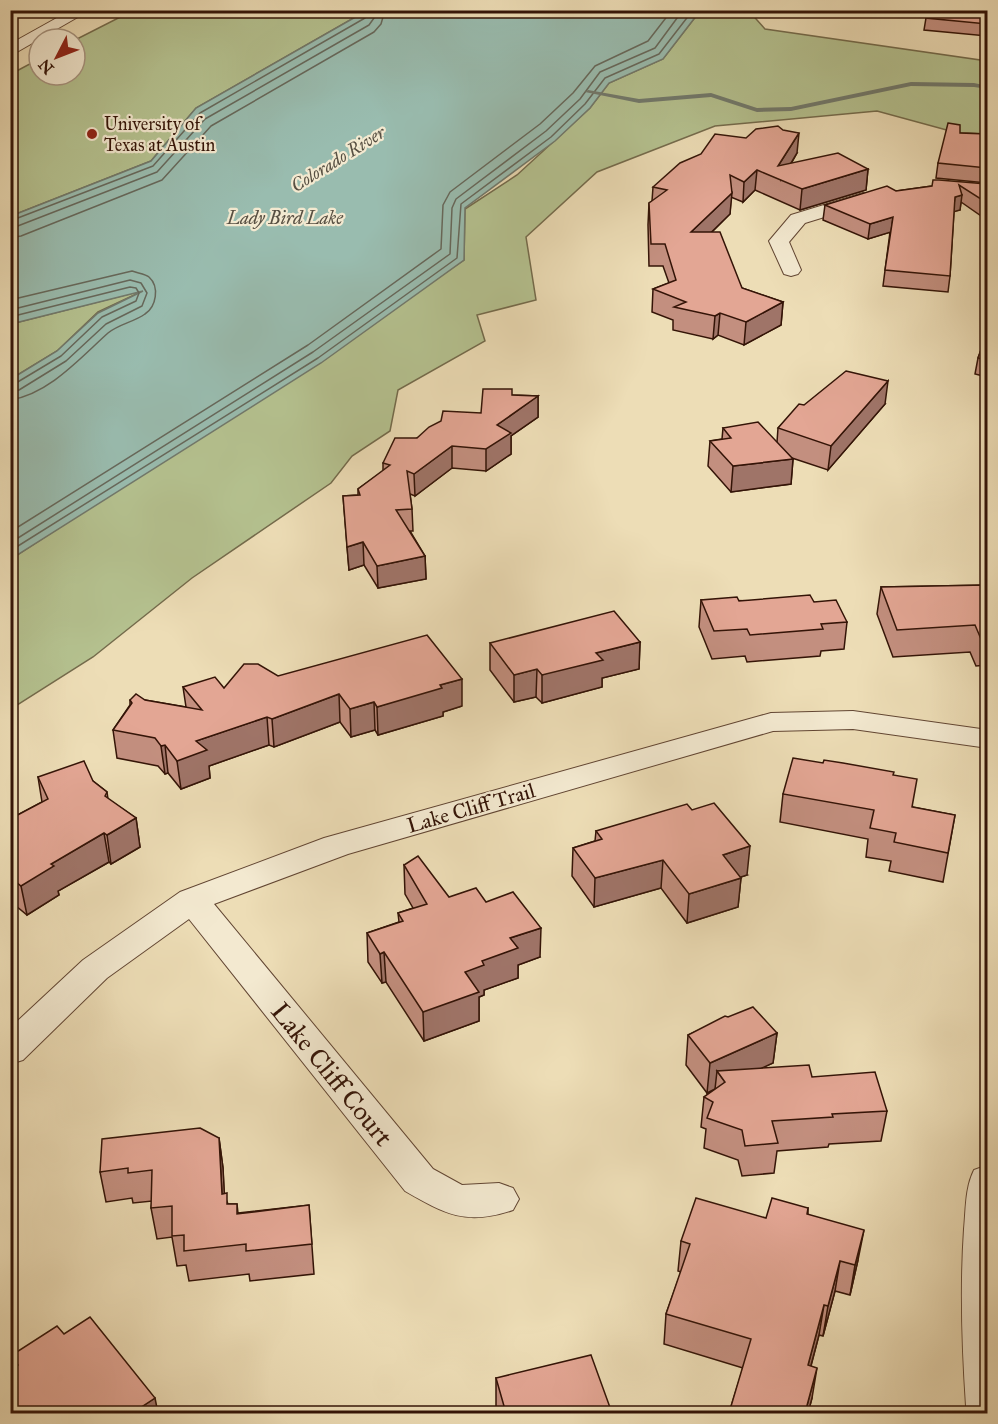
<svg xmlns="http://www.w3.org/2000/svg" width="998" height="1424" font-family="'IM FELL Great Primer',serif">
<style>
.green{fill:#b5c290;stroke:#746b4c;stroke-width:1.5}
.water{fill:#99bcaf;stroke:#71796c;stroke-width:1.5}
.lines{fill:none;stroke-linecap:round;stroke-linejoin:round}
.shore{stroke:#66685b;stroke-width:1.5}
.stream{fill:#71796c;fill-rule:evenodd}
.minor-casing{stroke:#624633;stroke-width:2}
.minor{fill:#f3e9d0;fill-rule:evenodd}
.wall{fill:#c38f7f;stroke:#341407;stroke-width:1.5}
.shaded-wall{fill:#9f7468;stroke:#341407;stroke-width:1.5}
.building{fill:#e3a694;stroke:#341407;stroke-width:1.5}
.poi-dot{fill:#8f2418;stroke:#f3e9d0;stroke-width:2}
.labels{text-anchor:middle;stroke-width:4.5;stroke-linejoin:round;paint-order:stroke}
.far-poi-label{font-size:18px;fill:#341407;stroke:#f3e9d0;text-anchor:start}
.far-water-label{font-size:18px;font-style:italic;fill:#574f42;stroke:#f3e9d0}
.street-label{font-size:21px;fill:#341407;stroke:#f3e9d0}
.near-street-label{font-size:26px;fill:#341407;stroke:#f3e9d0}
</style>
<rect width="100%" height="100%" fill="#edddb6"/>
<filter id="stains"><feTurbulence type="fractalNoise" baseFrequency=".00333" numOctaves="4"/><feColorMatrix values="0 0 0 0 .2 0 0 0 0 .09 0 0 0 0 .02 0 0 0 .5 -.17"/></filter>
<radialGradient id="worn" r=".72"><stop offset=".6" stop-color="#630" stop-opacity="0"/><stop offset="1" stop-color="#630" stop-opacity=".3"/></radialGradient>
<g class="green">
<path d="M132 11H366L196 108 151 161 11 216V74L39 59V75H75V40Z"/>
<path d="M700 11H749L765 29 987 61V141L877 111 715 126 597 172 526 237 536 300 477 315 485 341 398 390 390 431 352 456 331 483 192 578 93 657 11 709V559L142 474 464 260 465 209 517 175 590 108 609 83 663 59Z"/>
<path d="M145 290 98 312 57 351 11 379V324Z"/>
</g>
<path class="water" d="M366 11H700L663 59 609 83 590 108 555 141 465 208 464 260 321 363 11 559V379L57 351 98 313 143 291 11 324V216L151 161 196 108Z"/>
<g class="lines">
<g class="shore">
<path d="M10 221 153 166 200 113 365 18 368 10"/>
<path d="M10 229 157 172 205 119 369 25 374 18 375 10"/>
<path d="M10 238 21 236 162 180 211 126 374 32 381 24 385 10"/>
<path d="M10 300 132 271C137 273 146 274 149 277 160 287 156 307 145 314 134 322 119 324 108 333 80 358 49 394 10 400"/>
<path d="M10 310 130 280 141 283 147 293 142 306 106 324 66 361 19 390 10 391"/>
<path d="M10 317 130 287 136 288 139 293 136 301 102 317 61 356 16 383 10 384"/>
<path d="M10 532 308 345 441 249 443 205 450 192 540 124 573 93 595 66 648 41 672 10"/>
<path d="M10 543 313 352 450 254 452 208 456 199 546 131 580 99 600 72 655 48 683 10"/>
<path d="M10 551 318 358 457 258 461 204 551 137 585 104 605 78 659 54 693 10"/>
</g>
<path class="stream" d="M911 82 974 83 988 86V89L974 87 911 86 791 111 757 112 711 97 639 103 585 92 588 90 639 99 711 93 757 108 791 107Z"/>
<g class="minor-casing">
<g id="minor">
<path d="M10 10H27L10 20Z"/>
<path d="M71 10H90L10 56V44Z"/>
<path d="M906 10H988V18L913 15Z"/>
<path d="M863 193 870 195 873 199 870 203 805 223 789 242 801 270 798 274 791 276 784 274 769 241 791 215Z"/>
<path d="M853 711 988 730V748L853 729 773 731 348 854 214 904 433 1169 462 1185 499 1183 513 1188 519 1199 513 1210C466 1226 445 1214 405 1191L189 919 107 978 23 1060 10 1064V1028L83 960 180 892 324 838 760 716 771 713Z"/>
<path d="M988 1165V1414H969L966 1406C962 1347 960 1288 964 1229 966 1209 965 1188 974 1170Z"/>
</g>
</g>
<use href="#minor" class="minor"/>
</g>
<g class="wall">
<path d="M987 10V36L924 30 926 18Z"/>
<path d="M960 133 987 134V183L936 178 938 163Z"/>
<path d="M797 153 791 164 868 169 866 190 800 210 755 190 743 202 731 197 730 214 712 232 742 288 783 302 781 325 744 345 718 335 713 339 673 330V320L652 312 653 289 669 283 663 266H649L648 225 649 203 652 201 653 187Z"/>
<path d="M987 184V220L961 202 960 210 954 211 950 276 948 292 883 286 890 232 868 239 823 220 825 205 896 191 932 186Z"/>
<path d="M987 334V377L975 374 978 358Z"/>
<path d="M512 395 538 396V417L511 436V454L486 471 452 468 415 496 410 494 412 509 413 531H410L425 556 426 579 378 588 364 565 349 570 343 496 358 495V489L383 471V463L417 438 481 413Z"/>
<path d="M885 404 828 470 792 458 793 459 791 484 731 492 708 466 710 441 722 439 723 428 777 442 778 428 804 405Z"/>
<path d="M987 585V665L976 666 970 652 893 657 877 614 881 587Z"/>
<path d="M701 600 814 602 847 622 844 649 821 651 820 656 747 662 745 656 712 659 699 627Z"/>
<path d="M640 642 639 669 602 678V687L542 703 536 697 514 702 490 670V643Z"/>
<path d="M278 676 462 706 443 712V716L378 735 375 730 351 737 340 722 274 747 269 745 209 766 210 778 181 789 168 773 165 774 158 766 117 758 113 730 130 705V700H145L186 707 183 687 224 688Z"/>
<path d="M893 775 913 807 955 815 943 882 889 871 891 861 866 857 868 839 780 822 783 794Z"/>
<path d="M38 777 93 781 107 792 108 799 136 818 140 847 111 864 109 862 58 891 59 895 27 915 10 901V819L42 802Z"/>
<path d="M596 831 747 875 741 877 738 907 687 923 661 888 594 907 572 876 573 848 595 841Z"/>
<path d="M404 865 449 897 486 902 540 957 518 965V978L484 990V995L479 997V1021L424 1041 386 982 382 983 368 962 367 933 399 922 398 913 413 908 405 894Z"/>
<path d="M728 1017 777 1033 773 1063 761 1068 812 1077 887 1111 881 1141 829 1144 828 1147 777 1151 774 1173 742 1176 738 1160 704 1148 706 1129 701 1127 704 1097 715 1090 707 1093 686 1065 688 1035Z"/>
<path d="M219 1138 223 1168 224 1194 228 1204H237L238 1213 309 1205 314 1274 250 1281 249 1274 189 1281 186 1265 177 1266 172 1237 157 1239 151 1208 152 1201 133 1203 132 1198 106 1202 100 1172Z"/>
<path d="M808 1208V1215L858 1260 850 1295 835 1291 823 1336 819 1335 811 1366 812 1398 808 1413H729L743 1368 664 1344 666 1314 681 1272 678 1271 681 1241 766 1218Z"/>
<path d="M64 1334 15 1367 12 1355Z"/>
<path d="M496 1378 612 1413H498L496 1408Z"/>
</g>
<g class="shaded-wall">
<path d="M799 133 797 153 781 180 778 166Z"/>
<path d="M868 169 866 190 800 210 802 189Z"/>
<path d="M757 170 755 190 743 202 744 182Z"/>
<path d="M732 193 730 214 690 253 691 232Z"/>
<path d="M962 195 960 210 953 212 955 197Z"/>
<path d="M893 217 891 232 868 239 870 224Z"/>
<path d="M783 302 781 325 744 345 746 322Z"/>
<path d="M720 313 718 335 713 339 715 316Z"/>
<path d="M888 381 885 404 828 470 831 446Z"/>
<path d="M538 396V417L511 436V454L486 471V449L497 425Z"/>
<path d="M452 446V468L415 496 414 474Z"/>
<path d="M793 459 791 484 731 492 733 466Z"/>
<path d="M363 542 364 565 349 570 347 547Z"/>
<path d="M425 556 426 579 378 588 377 566Z"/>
<path d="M640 642 639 669 602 678V687L542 703V675L596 653Z"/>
<path d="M537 669 536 697 514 702V675Z"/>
<path d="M462 679V706L443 712V716L378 735 377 707 440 685Z"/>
<path d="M339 694 340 722 274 747 272 719Z"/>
<path d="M374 702 375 730 351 737 350 709Z"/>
<path d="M267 717 269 745 209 766 210 778 181 789 177 761 196 741Z"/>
<path d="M165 745 168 773 165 774 161 746Z"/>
<path d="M136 818 140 847 111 864 107 835Z"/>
<path d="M104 833 109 862 58 891 59 895 27 915 21 886 51 864Z"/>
<path d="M750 846 747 875 720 884 723 855Z"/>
<path d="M663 860 661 888 594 907 595 878Z"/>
<path d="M741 878 738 907 687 923 689 894Z"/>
<path d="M541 928 540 957 518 965V978L484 990V995L479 997V1021L424 1041 423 1012 465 972 482 961 510 938Z"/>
<path d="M384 952 386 982 382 983 380 954Z"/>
<path d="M777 1033 773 1063 725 1085V1082L717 1071 715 1089 707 1093 710 1063Z"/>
<path d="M219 1138 223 1168 226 1224 222 1194Z"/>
<path d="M864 1230 858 1260 850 1295 855 1265Z"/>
<path d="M840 1261 835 1291 823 1336 828 1306Z"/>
<path d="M824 1305 819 1335 803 1395 808 1365Z"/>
<path d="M817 1368 812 1398 808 1413H805Z"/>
<path d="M155 1398 158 1413H138L137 1410Z"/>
</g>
<g class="building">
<path d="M931 10H987V24L926 18Z"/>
<path d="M948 123 960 125V133L987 134V168L938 163Z"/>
<path d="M778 126 783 130 799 133 778 166 838 153 868 169 802 189 757 170 744 182 730 175 732 193 691 232H720L742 288 783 302 746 322 720 313 715 316 674 307 686 302 653 289 676 280 665 244H651L649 203 667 190 653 187 680 163 701 154 715 134 746 138 756 129Z"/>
<path d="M933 180H939L987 184V203L959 185 962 195 955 197 950 276 885 270 893 217 870 224 825 205 887 186 896 191 932 186Z"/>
<path d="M987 334V360L978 358Z"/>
<path d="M846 371 888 381 831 446 778 428 799 404 804 405Z"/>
<path d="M483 389H512V395L538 396 497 425 511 433 486 449 452 446 414 474 407 471 412 509 396 510 425 556 377 566 363 542 347 547 343 496 360 495 358 489 390 465 383 463 395 438H417L429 427 441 421 443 411 481 413Z"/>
<path d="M758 422 793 459 733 466 710 441 731 438 723 428Z"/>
<path d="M987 585V638L981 639 975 625 897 630 881 587Z"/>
<path d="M810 595 814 602 836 600 847 622 821 624 823 629 750 635 747 629 714 631 701 600 737 597 739 601Z"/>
<path d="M614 611 640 642 596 653 603 660 542 675 537 669 514 675 490 643Z"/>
<path d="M427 635 462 679 440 685 442 688 377 707 374 702 350 709 339 694 272 719 267 717 196 741 207 750 177 761 165 745 161 746 155 738 113 730 132 703 130 700 136 694 145 700 202 710 183 687 215 677 224 688 244 664H258L278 676Z"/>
<path d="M793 758 823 763 824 760 843 763 894 772 893 775 917 779 912 807 955 815 948 853 894 842 896 833 870 828 874 810 783 794Z"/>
<path d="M84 761 93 781 107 792 105 796 136 818 107 835 104 833 51 864 54 866 21 886 10 877V819L48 799 38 777Z"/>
<path d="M714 803 750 846 723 855 741 878 689 894 663 860 595 878 573 848 602 839 596 831 687 804 692 810Z"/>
<path d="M418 856 449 897 476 888 486 902 513 892 541 928 510 938 518 948 482 961 484 965 465 972 479 992 423 1012 384 952 380 954 367 933 403 921 398 913 427 904 404 865Z"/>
<path d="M753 1007 777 1033 710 1063 688 1035 725 1016 728 1017Z"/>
<path d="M809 1065 812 1077 875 1072 887 1111 832 1114 833 1117 772 1121 778 1143 745 1146 742 1130 707 1118 713 1102 704 1097 725 1082 717 1071Z"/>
<path d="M200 1128 219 1138 222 1194 227 1193V1204H237V1214L309 1205 312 1244 246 1251V1244L184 1251V1235L172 1236V1206L151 1208 152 1170 128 1173V1168L100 1172 102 1139Z"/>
<path d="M696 1198 766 1218 772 1198 808 1208 807 1214 864 1230 855 1265 840 1261 828 1306 824 1305 808 1365 817 1368 805 1413H801L787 1409 786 1413H729L751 1339 666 1314 690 1244 681 1241Z"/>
<path d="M90 1317 155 1398 137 1410 139 1413H10V1370L18 1365 12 1355 57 1326 64 1334Z"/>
<path d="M591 1355 612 1413H506L496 1378Z"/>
</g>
<circle class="poi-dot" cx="92" cy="134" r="6"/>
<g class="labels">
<g class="far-poi-label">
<text x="104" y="130">University of<tspan x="104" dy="21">Texas at Austin</tspan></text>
</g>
<g class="far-water-label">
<text transform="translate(338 159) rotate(-32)" y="6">Colorado River</text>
<text x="285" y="224">Lady Bird Lake</text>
</g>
<g class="street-label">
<text transform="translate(471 808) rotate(-16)" y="7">Lake Cliff Trail</text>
</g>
<g class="near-street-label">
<text transform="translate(332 1074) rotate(51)" y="9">Lake Cliff Court</text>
</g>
</g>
<rect width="998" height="1424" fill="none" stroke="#edddb6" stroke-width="36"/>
<rect x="12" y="12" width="974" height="1400" fill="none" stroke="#341407" stroke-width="3"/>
<rect x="18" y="18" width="962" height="1388" fill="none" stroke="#341407" stroke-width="1.5"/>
<g transform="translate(57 57) rotate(228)"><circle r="28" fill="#f3e9d0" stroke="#a79480" stroke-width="1.5"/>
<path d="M0-4.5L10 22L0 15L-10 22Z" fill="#8f2418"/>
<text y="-9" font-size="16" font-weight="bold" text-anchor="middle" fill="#341407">N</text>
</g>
<rect width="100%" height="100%" filter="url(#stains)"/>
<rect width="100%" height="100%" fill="url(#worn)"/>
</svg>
